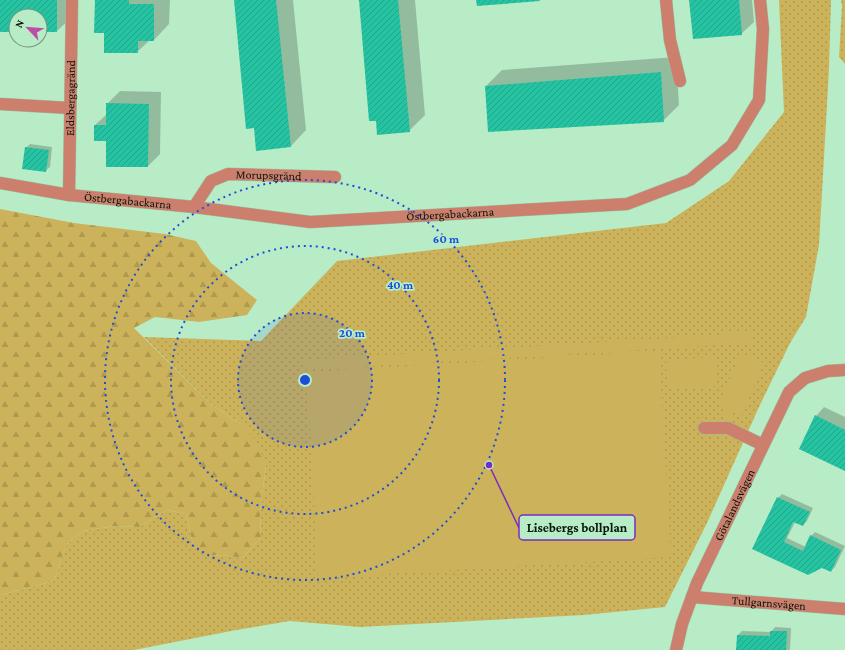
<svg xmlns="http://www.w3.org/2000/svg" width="845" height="650" font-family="'Crimson Pro',serif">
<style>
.grass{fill:url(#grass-dots)}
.forest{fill:url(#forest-firs)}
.park{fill:#ccb35b}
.shadow{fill:#0003}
.building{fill:url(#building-hatch)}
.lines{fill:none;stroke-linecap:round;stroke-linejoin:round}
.lane-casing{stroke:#98c6a5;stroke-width:13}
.street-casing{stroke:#98c6a5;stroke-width:13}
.lane{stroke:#cd7f6d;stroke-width:12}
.street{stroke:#cd7f6d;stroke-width:12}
.ring{fill:none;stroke:#1d4ed8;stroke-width:2;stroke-dasharray:2 4}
.labels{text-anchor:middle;stroke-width:3.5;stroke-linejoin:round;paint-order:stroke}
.street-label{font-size:12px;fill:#04170a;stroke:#b8ecc7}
.centre{fill:#1d4ed8;stroke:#b8ecc7;stroke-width:2}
.ring-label{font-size:12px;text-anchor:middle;font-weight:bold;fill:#1d4ed8;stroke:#b8ecc7;stroke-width:3.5;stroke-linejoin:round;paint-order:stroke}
.leader{fill:none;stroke:#7b2cbf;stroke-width:1.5}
.callout-dot{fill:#7b2cbf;stroke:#b8ecc7;stroke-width:1.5}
.callout{fill:#b8ecc7;stroke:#7b2cbf;stroke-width:1.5}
.callout-label{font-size:13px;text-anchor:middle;font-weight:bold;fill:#04170a}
</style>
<defs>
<pattern id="grass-dots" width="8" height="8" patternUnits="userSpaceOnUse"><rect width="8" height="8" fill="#ccb35b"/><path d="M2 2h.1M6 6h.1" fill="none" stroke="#ae994e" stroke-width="1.8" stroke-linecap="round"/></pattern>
<pattern id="forest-firs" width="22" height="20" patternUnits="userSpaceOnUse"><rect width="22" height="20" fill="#ccb35b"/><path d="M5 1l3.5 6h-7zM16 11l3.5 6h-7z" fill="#ae994e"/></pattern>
<pattern id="building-hatch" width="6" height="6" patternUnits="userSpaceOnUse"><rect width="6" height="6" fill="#26c3a2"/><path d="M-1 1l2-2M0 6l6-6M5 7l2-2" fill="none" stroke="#20a78a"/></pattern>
</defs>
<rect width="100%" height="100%" fill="#b8ecc7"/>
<g class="grass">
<path d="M779 0H831L829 69 819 245 806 317 790 343 759 407 707 523 665 607 584 615 360 627 290 621 231 631 134 650H0V595L54 581 66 545 83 531 114 526 139 527 167 510 186 514 193 545 209 556 222 555 243 558 261 537 260 512 266 465 243 425 212 405 144 337 261 341 337 261 666 223 729 181 784 112Z"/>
<path d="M841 0H845V64L839 57 842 6Z"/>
</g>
<path class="forest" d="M0 209 74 223 165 234 196 241 211 263 257 300 247 315 199 322 155 317 134 328 212 405 243 425 256 440 266 465 260 512 261 537 243 558 222 555 207 556 193 545 186 514 167 510 139 527 114 526 83 531 66 545 54 581 0 595Z"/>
<g class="park">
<path d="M753 331V343L303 370 302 360 720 335V333Z"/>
<path d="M659 351 671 557 318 578 307 372Z"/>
<path d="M741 353 764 363 742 415 734 411 731 420 721 416 725 406 719 404Z"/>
<path d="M715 357 717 386 667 389 666 360Z"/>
</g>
<g class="shadow">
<path d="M0 0H73V16L57 31H40V16H16V31H0Z"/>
<path d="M96 0H170L169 24 154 40H150L137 52Z"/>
<path d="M235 0H293L306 130 291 146 255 127Z"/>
<path d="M360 0H415L425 115 409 131Z"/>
<path d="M690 0H752L754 22 741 34Z"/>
<path d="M676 57 679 105 663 121 486 86 502 70Z"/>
<path d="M120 91 161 92 160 154 148 166 95 125 107 114V104Z"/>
<path d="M30 144 52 147 50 167 45 171 26 148Z"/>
<path d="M824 407 845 417V470L816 416Z"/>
<path d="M782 494 813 508 807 521 803 525 795 522 787 538 806 547 811 536 815 532 845 546 835 567 831 571 822 567 753 548 778 498Z"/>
<path d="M775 627 791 628 790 650H737L738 635 742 631 771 632Z"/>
</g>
<g class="building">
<path d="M0 0H57V32H40V16H16V32H0Z"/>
<path d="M95 0H129V4H154V41H138V53H104V33H94Z"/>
<path d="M234 0H276L291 147 256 151 254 128 246 129Z"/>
<path d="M359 0H398L410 132 377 135 376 121H369Z"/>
<path d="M476 0H539L540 1 477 6Z"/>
<path d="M689 0H739L742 35 693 39Z"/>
<path d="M661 72 664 122 488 132 485 86Z"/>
<path d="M106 103 149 104 148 167H106V141H94V125H106Z"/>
<path d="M25 147 49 150 46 172 22 169Z"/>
<path d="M815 415 845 430V471L799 449Z"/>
<path d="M777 497 810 512 803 526 793 522 784 542 803 551 810 535 841 550 831 572 822 568 808 575 752 549Z"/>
<path d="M770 631H787L786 650H736L737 635 770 636Z"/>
</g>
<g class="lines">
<g class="lane-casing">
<g id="lane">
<path d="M0 104 70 108"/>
<path d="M704 428H728L763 445"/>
</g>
</g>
<g class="street-casing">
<g id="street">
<path d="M666 0 670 40 680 81"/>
<path id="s1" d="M0 183 69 195 194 207 310 222 627 204 690 180 732 145 759 100 763 29 760 0"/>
<path id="s2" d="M69 195 72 0"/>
<path id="s3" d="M194 207 211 181 228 174 335 177"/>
<path id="s4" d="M692 597 845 609"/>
<path id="s5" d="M676 650 682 624 697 583 789 392 805 378 828 371 845 370"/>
</g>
</g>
<use href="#lane" class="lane"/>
<use href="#street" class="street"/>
</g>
<circle cx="305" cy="380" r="67" fill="#1d4ed8" fill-opacity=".12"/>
<g class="ring">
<circle cx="305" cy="380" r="67"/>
<circle cx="305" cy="380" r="134"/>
<circle cx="305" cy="380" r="200"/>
</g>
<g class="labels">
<g class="street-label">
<text dy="4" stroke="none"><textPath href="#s2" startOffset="97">Eldsbergagränd</textPath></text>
<text dy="4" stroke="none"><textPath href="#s3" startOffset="90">Morupsgränd</textPath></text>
<text dy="4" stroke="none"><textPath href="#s1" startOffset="129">Östbergabackarna</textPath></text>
<text dy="4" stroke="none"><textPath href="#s1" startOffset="453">Östbergabackarna</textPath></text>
<text dy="4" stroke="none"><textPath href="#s5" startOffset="157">Götalandsvägen</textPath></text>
<text dy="4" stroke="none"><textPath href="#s4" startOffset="77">Tullgarnsvägen</textPath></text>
</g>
</g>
<circle cx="305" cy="380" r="6" class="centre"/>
<g class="ring-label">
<text x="446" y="243">60 m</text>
<text x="400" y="289">40 m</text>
<text x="352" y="337">20 m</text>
</g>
<path class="leader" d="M489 465L519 528"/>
<circle class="callout-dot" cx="489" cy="465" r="4"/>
<rect class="callout" x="519" y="515" width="116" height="25" rx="4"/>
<g class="callout-label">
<text x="577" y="532">Lisebergs bollplan</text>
</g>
<g transform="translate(28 28) rotate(296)"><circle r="19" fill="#b8ecc7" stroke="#70977b"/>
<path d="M0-3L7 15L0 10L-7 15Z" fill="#bb4dab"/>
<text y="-6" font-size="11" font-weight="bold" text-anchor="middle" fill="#04170a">N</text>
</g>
</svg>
